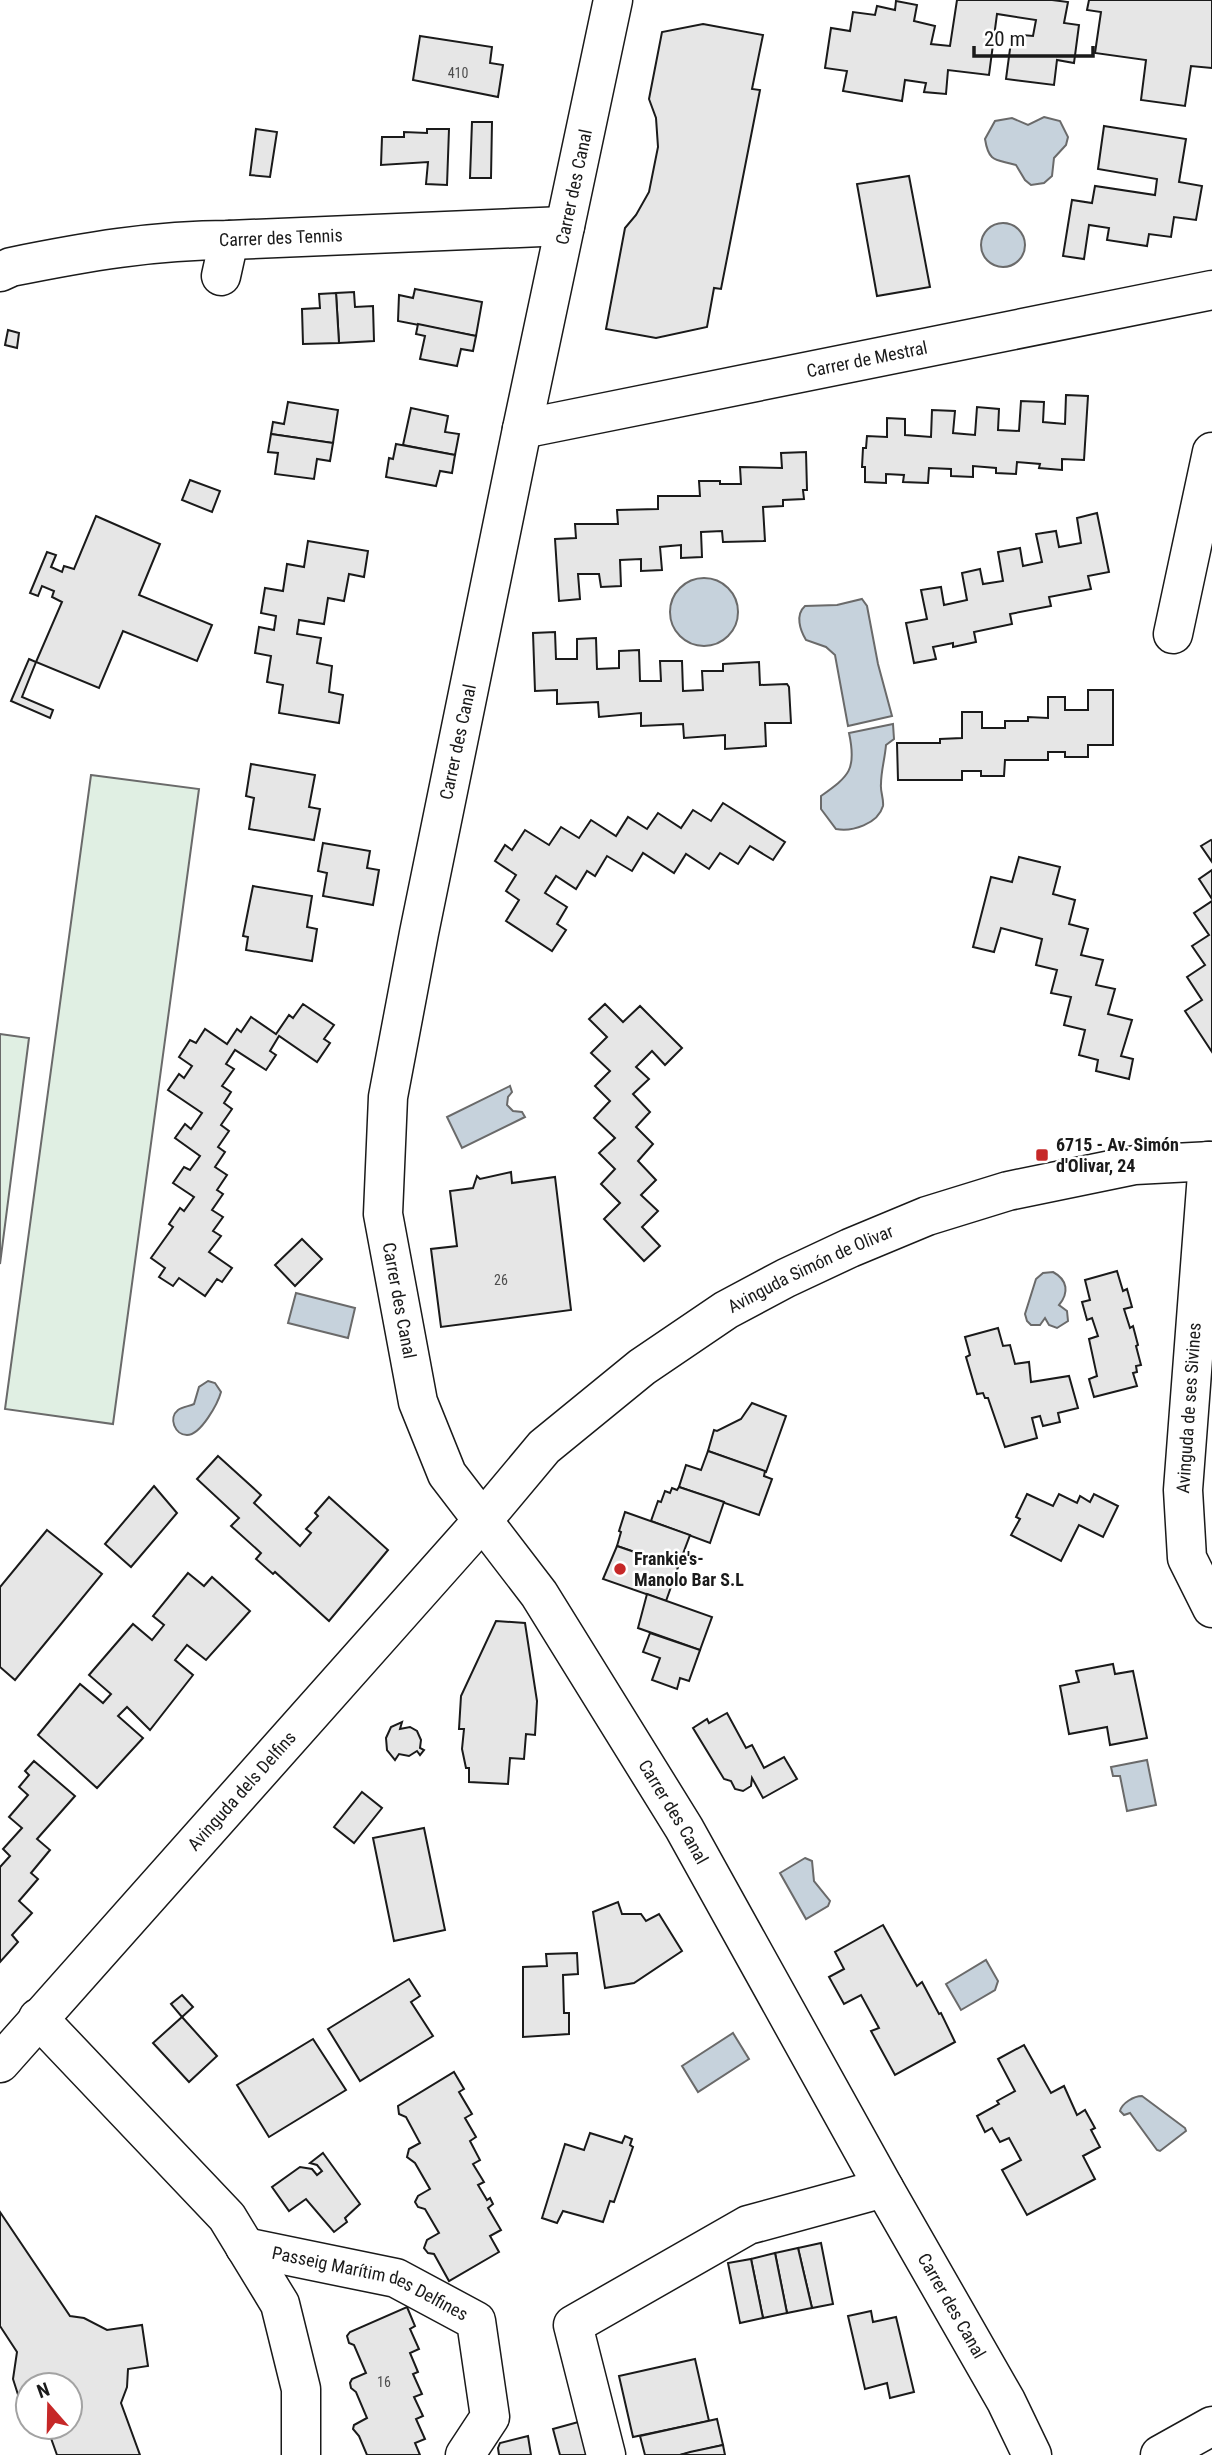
<svg xmlns="http://www.w3.org/2000/svg" width="1212" height="2455" font-family="'Roboto Condensed',sans-serif">
<style>
.green{fill:#e0efe3;stroke:#6a6a6a;stroke-width:2}
.water{fill:#c6d2dc;stroke:#6a6a6a;stroke-width:2}
.building{fill:#e6e6e6;stroke:#1a1a1a;stroke-width:2}
.lines{fill:none;stroke-linecap:round;stroke-linejoin:round}
.minor-casing{stroke:#1a1a1a;stroke-width:41}
.minor{stroke:#fff;stroke-width:38}
.poi-dot{fill:#c62828;stroke:#fff;stroke-width:2.5}
.labels{text-anchor:middle;stroke-width:5;stroke-linejoin:round;paint-order:stroke}
.number-label{font-size:14px;fill:#4d4d4d}
.street-label{font-size:18px;fill:#1a1a1a;stroke:#fff}
.poi-label{font-size:18px;font-weight:bold;fill:#1a1a1a;stroke:#fff;text-anchor:start}
</style>
<rect width="100%" height="100%" fill="#fff"/>
<g class="green">
<path d="M91 775 199 789 113 1424 5 1409Z"/>
<path d="M0 1034 29 1038 0 1264Z"/>
</g>
<g class="water">
<path d="M1044 117 1060 121 1068 137 1066 145 1054 158 1052 176 1044 183 1031 185 1025 180 1016 165C997 159 989 164 985 139L995 121 1012 118 1028 125Z"/>
<circle cx="1003" cy="245" r="22"/>
<circle cx="704" cy="612" r="34"/>
<path d="M862 599 867 606 878 664 892 716 848 726 835 655 826 647 806 640C800 630 795 615 805 606L837 605Z"/>
<path d="M893 724 894 739 886 745C885 758 881 771 881 784 880 791 884 799 883 806 878 824 852 832 836 829L821 809V796C849 776 857 770 849 733Z"/>
<path d="M510 1086 512 1092 508 1097 507 1105 513 1111 522 1112 525 1117 462 1148 447 1117Z"/>
<path d="M1053 1272C1068 1280 1069 1293 1059 1305L1067 1311 1068 1321 1057 1328 1049 1325 1045 1318 1040 1325H1031L1027 1321 1025 1314 1036 1279 1043 1273Z"/>
<path d="M296 1293 355 1308 348 1338 288 1323Z"/>
<path d="M208 1381 215 1383 221 1392C218 1403 201 1435 187 1435 175 1435 168 1418 178 1410 182 1407 190 1406 194 1404L199 1387Z"/>
<path d="M1147 1760 1156 1805 1127 1811 1120 1776H1113L1111 1767Z"/>
<path d="M805 1858 812 1861 814 1881 830 1901 828 1906 806 1919 780 1873Z"/>
<path d="M986 1960 998 1981 995 1990 961 2010 946 1984Z"/>
<path d="M733 2033 749 2059 698 2092 682 2066Z"/>
<path d="M1142 2096 1185 2128 1186 2131 1160 2151 1157 2150 1130 2113 1124 2115 1120 2111C1122 2103 1134 2096 1142 2096Z"/>
</g>
<g class="building">
<path d="M957 0H1052L1068 2 1064 23 1079 25 1074 63 1057 60 1054 85 1006 79 1012 34 1033 36 1036 20 997 14 989 75 948 70 946 94 924 92 926 83 905 80 902 101 843 91 847 71 825 68 831 28 850 31 853 12 875 15 877 6 895 10 896 1 917 5 914 21 935 26 931 44 950 46Z"/>
<path d="M1089 0H1212V68L1191 66 1185 106 1141 100 1146 60 1095 53 1101 12 1087 10Z"/>
<path d="M703 24 763 35 752 89 760 90 721 289 714 288 707 327 656 338 606 329 625 228 636 215 649 192 658 147 656 118 649 99 662 32Z"/>
<path d="M420 36 492 47 490 63 503 65 498 97 413 80Z"/>
<path d="M472 122H492L491 178H470Z"/>
<path d="M1104 126 1186 139 1179 182 1202 186 1196 220 1174 217 1171 237 1149 234 1147 246 1107 240 1109 228 1089 225 1084 259 1063 256 1072 200 1092 203 1095 186 1155 195 1157 179 1098 169Z"/>
<path d="M256 129 277 132 270 177 250 175Z"/>
<path d="M427 129H449L447 185 426 184 428 162 381 165 382 137H404V132L427 133Z"/>
<path d="M909 176 930 287 877 296 857 184Z"/>
<path d="M415 289 482 302 476 336 398 321 399 295 413 298Z"/>
<path d="M354 292 355 307 373 306 374 341 339 343 336 293Z"/>
<path d="M336 293 339 343 303 344 302 309 320 308 319 294Z"/>
<path d="M418 324 476 336 473 351 461 349 457 366 420 359 425 336 416 334Z"/>
<path d="M8 330 19 333 17 348 5 345Z"/>
<path d="M1066 395 1088 396 1084 460 1062 459V470L1039 468 1040 464 1017 462 1016 474 996 473V468L973 466V477L951 476V469L929 468 928 483 903 482 904 475 886 474V483L865 482V467H862L863 448H866L867 436 887 437V418L905 419V435L931 437 932 410 955 411 953 433 975 435 977 407 999 409 998 430 1019 431 1021 401 1044 402 1043 422 1065 424Z"/>
<path d="M288 402 338 410 333 443 271 434 273 422 284 424Z"/>
<path d="M411 408 448 416 445 432 459 434 455 455 403 445Z"/>
<path d="M271 434 333 443 330 461 317 459 314 479 275 474 278 453 268 452Z"/>
<path d="M396 444 455 455 452 473 440 471 436 486 386 477 389 458 393 459Z"/>
<path d="M806 452 807 490H803L804 499 783 500V506L763 507 765 541 723 542 722 531 701 532 702 557 681 558V545L660 547 662 570 641 571V559L620 560 621 586 601 587 599 574H578L580 599 559 601 555 539 576 538 575 524H618L617 510 658 509V496H700L699 481H720V484H741L740 467 782 468 781 453Z"/>
<path d="M190 480 220 491 212 512 182 500Z"/>
<path d="M1097 513 1109 572 1088 576 1091 589 1049 597 1051 606 1010 614 1012 624 974 632 976 642 953 647V643L933 647 936 659 914 663 906 623 927 619 921 590 941 587 944 605 967 600 962 573 980 569 983 584 1003 581 998 552 1020 548 1023 566 1042 562 1036 534 1056 531 1059 547 1081 543 1077 518Z"/>
<path d="M96 516 160 544 139 595 212 625 197 661 123 631 99 688 36 662 62 602 52 597 54 591 42 586 38 596 30 593 47 552 56 555 51 567 62 572 64 566 74 569Z"/>
<path d="M308 541 368 551 364 577 349 574 344 601 328 598 324 624 299 620 297 634 321 638 317 663 332 666 329 692 343 695 339 723 279 713 283 685 267 682 271 656 255 653 259 627 274 630 276 616 261 613 265 588 283 591 287 564 304 567Z"/>
<path d="M555 632 556 659H577V639L596 638 597 669 619 668V651L639 650 640 681H661L660 661H682L683 691 703 690 702 671H723V664L759 662 760 685 787 684 789 687 791 723H765L766 746 725 749V735L684 738 683 724 641 726V713L599 717 598 702 557 704V690L535 691 533 633Z"/>
<path d="M29 659 36 662 22 697 53 710 50 718 11 701Z"/>
<path d="M1088 690H1113V745H1088V757H1065V752H1048V760H1005L1004 776H981V771H962V780H898L897 743H940V739L962 738V712H982V728H1005V721H1028V717L1048 718V697H1065V710H1088Z"/>
<path d="M251 764 315 775 309 807 320 809 314 840 249 829 254 798 246 796Z"/>
<path d="M723 803 785 842 773 860 750 846 738 864 720 853 709 869 686 854 674 873 643 853 632 871 607 856 595 876 587 871 576 889 556 876 545 893 567 907 557 924 566 930 552 951 506 921 519 900 506 891 516 875 495 861 505 845 512 850 525 830 549 845 561 827 579 838 591 820 616 836 628 817 647 829 658 813 681 828 693 810 711 821Z"/>
<path d="M1211 840 1212 841V862L1201 846Z"/>
<path d="M323 843 370 851 367 868 379 870 373 905 323 896 327 873 318 871Z"/>
<path d="M1019 857 1060 867 1053 894 1075 900 1069 924 1088 929 1081 955 1103 960 1096 985 1115 989 1108 1014 1132 1020 1121 1056 1133 1059 1129 1079 1096 1071 1098 1060 1079 1055 1085 1030 1064 1025 1071 997 1051 993 1057 970 1036 965 1042 939 1001 928 994 952 973 947 991 877 1012 882Z"/>
<path d="M1212 870V899L1199 879Z"/>
<path d="M253 886 312 896 307 927 317 929 312 961 246 950 248 937 243 936Z"/>
<path d="M1212 901V1052L1185 1011 1202 1000 1187 977 1205 965 1192 946 1209 935 1194 913Z"/>
<path d="M303 1004 334 1025 324 1039 330 1043 317 1062 279 1036 270 1051 276 1055 266 1070 235 1050 226 1064 234 1069 222 1086 231 1092 224 1103 232 1109 221 1125 229 1131 218 1147 225 1152 215 1167 227 1175 217 1190 223 1194 212 1210 223 1217 213 1231 221 1236 209 1252 232 1268 222 1282 217 1279 205 1296 179 1278 173 1286 159 1277 165 1268 151 1258 173 1227 169 1224 180 1208 184 1211 194 1197 173 1183 184 1167 190 1170 200 1156 175 1138 185 1124 191 1129 202 1113 168 1090 179 1074 184 1078 192 1066 179 1057 190 1040 196 1043 205 1029 227 1044 237 1029 241 1032 251 1017 276 1034 289 1015 293 1018Z"/>
<path d="M605 1004 623 1022 640 1006 682 1048 665 1065 652 1051 636 1067 649 1079 633 1094 650 1112 636 1127 653 1144 638 1161 656 1180 641 1195 658 1211 642 1227 660 1246 644 1261 604 1219 620 1203 601 1184 615 1169 599 1153 615 1138 594 1118 610 1101 595 1086 610 1071 591 1053 607 1037 589 1019Z"/>
<path d="M511 1172 512 1183 555 1177 571 1310 441 1327 431 1249 457 1246 450 1191 473 1188 477 1176 480 1179Z"/>
<path d="M302 1239 322 1259 295 1286 275 1265Z"/>
<path d="M1117 1271 1123 1291 1127 1289 1132 1307 1124 1309 1130 1328 1133 1326 1138 1345 1136 1346 1141 1365 1136 1366 1137 1372 1133 1373 1137 1386 1094 1397 1089 1379 1097 1376 1089 1339 1098 1336 1092 1318 1087 1320 1082 1302 1090 1300 1085 1280Z"/>
<path d="M998 1328 1003 1346 1010 1345 1015 1364 1029 1362 1031 1382 1069 1376 1078 1408 1058 1413 1060 1422 1043 1426 1040 1416 1032 1418 1037 1438 1005 1447 988 1398H985L983 1393 977 1394 966 1357 970 1355 965 1337Z"/>
<path d="M752 1403 786 1416 766 1472 708 1451 714 1430 717 1431 741 1419Z"/>
<path d="M708 1451 765 1471 764 1476 772 1479 759 1515 679 1487 686 1465 701 1470Z"/>
<path d="M218 1456 261 1495 254 1503 300 1546 311 1533 306 1529 318 1516 315 1513 329 1497 388 1550 329 1621 275 1572 273 1574 256 1559 261 1553 231 1526 239 1518 197 1479Z"/>
<path d="M154 1486 177 1513 131 1567 105 1544Z"/>
<path d="M679 1487 724 1502 710 1543 651 1521 658 1501 661 1502 665 1491 670 1493 672 1488 677 1490Z"/>
<path d="M1027 1494 1053 1506 1059 1494 1077 1503 1080 1496 1090 1502 1094 1494 1118 1506 1103 1537 1079 1525 1061 1561 1011 1535 1020 1519 1016 1517Z"/>
<path d="M625 1512 690 1535 678 1567 617 1546 621 1532 619 1531Z"/>
<path d="M47 1530 102 1574 15 1680 0 1667V1587Z"/>
<path d="M617 1546 678 1567 666 1601 603 1579Z"/>
<path d="M188 1573 204 1586 212 1577 250 1611 206 1660 187 1645 175 1660 193 1675 150 1730 127 1707 118 1716 143 1738 97 1788 38 1735 80 1684 103 1703 111 1694 89 1675 133 1624 152 1640 164 1625 153 1616Z"/>
<path d="M647 1594 712 1617 700 1650 638 1628Z"/>
<path d="M496 1621 525 1623 537 1701 535 1735 526 1734 524 1759 510 1758 508 1784 469 1782V1768H466L462 1749 464 1729H459L461 1696Z"/>
<path d="M650 1633 700 1650 689 1681 680 1678 677 1689 652 1680 660 1658 643 1652Z"/>
<path d="M1113 1664 1115 1674 1133 1671 1147 1738 1110 1745 1107 1727 1069 1734 1060 1686 1079 1682 1076 1671Z"/>
<path d="M727 1713 746 1748 752 1745 764 1768 784 1757 797 1779 763 1798 752 1778 751 1786 743 1791 735 1789 731 1781 724 1779 693 1728 707 1719 709 1723Z"/>
<path d="M402 1722 400 1729 410 1727 417 1731 421 1740 420 1748 424 1750 420 1755 417 1751 409 1756 399 1754 395 1760 387 1750 386 1738 391 1727Z"/>
<path d="M34 1761 75 1796 37 1839 50 1850 31 1873 38 1879 19 1901 32 1913 12 1935 18 1942 0 1962V1867L10 1856 3 1849 22 1828 9 1817 28 1795 19 1787 29 1775 25 1771Z"/>
<path d="M362 1792 382 1808 354 1843 334 1827Z"/>
<path d="M424 1828 445 1930 394 1941 373 1838Z"/>
<path d="M618 1902 622 1914H641L646 1921 659 1914 682 1951 634 1983 605 1988 593 1912Z"/>
<path d="M883 1925 917 1986 922 1982 939 2014 941 2013 955 2042 895 2075 871 2031 879 2028 861 1995 844 2004 829 1977 844 1969 835 1952Z"/>
<path d="M577 1953 578 1974 563 1975 564 2013H569V2034L523 2037V1967L547 1966 546 1954Z"/>
<path d="M409 1979 420 1996 411 2002 433 2036 360 2081 328 2029Z"/>
<path d="M182 1995 193 2007 182 2017 171 2004Z"/>
<path d="M182 2017 217 2056 189 2082 153 2043Z"/>
<path d="M313 2039 346 2090 269 2137 237 2085Z"/>
<path d="M1024 2045 1051 2093 1064 2086 1077 2115 1085 2110 1095 2128 1091 2130 1100 2147 1083 2156 1095 2179 1027 2215 1002 2170 1021 2160 1009 2138 1000 2142 992 2128 985 2132 977 2116 999 2104 997 2101 1015 2091 998 2059Z"/>
<path d="M454 2072 464 2089 459 2092 472 2114 465 2118 476 2137 470 2141 480 2160 473 2164 484 2182 478 2185 487 2200 490 2198 493 2204 488 2208 501 2230 490 2236 499 2252 449 2281 434 2254 428 2253 424 2248 427 2240 439 2233 425 2209 418 2207 415 2202 418 2196 430 2189 415 2163 407 2157 409 2149 420 2143 406 2117 399 2114 398 2106Z"/>
<path d="M590 2133 622 2143 625 2136 632 2139 630 2145 633 2147 614 2202 610 2201 603 2222 563 2211 557 2223 542 2218 565 2144 584 2150Z"/>
<path d="M323 2153 360 2204 345 2218 347 2222 334 2232 306 2199 289 2211 272 2187 300 2167 312 2169 317 2175 322 2171 317 2165 310 2163Z"/>
<path d="M0 2212 70 2316 84 2318 107 2330 142 2325 148 2366 128 2369 127 2387 121 2403 140 2455H57L47 2427H70V2385H28V2413L21 2404 13 2379 17 2352 0 2326Z"/>
<path d="M821 2243 833 2304 812 2308 798 2248Z"/>
<path d="M798 2248 812 2308 787 2313 775 2253Z"/>
<path d="M775 2253 787 2313 763 2318 751 2259Z"/>
<path d="M751 2259 763 2318 740 2323 728 2263Z"/>
<path d="M407 2307 415 2326 410 2329 419 2349 410 2353 418 2372 413 2374 422 2394 414 2397 423 2416 416 2419 425 2439 415 2443 420 2455H367L359 2436 353 2429 354 2425 367 2418 356 2392 351 2388 350 2383 352 2379 366 2373 354 2345 349 2343 347 2336 350 2332Z"/>
<path d="M871 2311 873 2322 896 2317 914 2392 890 2398 887 2383 865 2389 848 2316Z"/>
<path d="M695 2359 709 2421 633 2437 619 2376Z"/>
<path d="M717 2419 723 2445 680 2455H645L640 2436Z"/>
<path d="M582 2421 591 2455H560L553 2429Z"/>
<path d="M528 2436 531 2455H499L498 2448 500 2443Z"/>
<path d="M723 2445 725 2455H680L690 2452Z"/>
</g>
<g class="lines">
<g class="minor-casing">
<g id="minor">
<path id="s1" d="M613 0 522 429 419 933 388 1097 383 1214 418 1402 447 1474 539 1594 684 1828 884 2188 1006 2401 1032 2455"/>
<path id="s2" d="M0 272 11 267C85 252 154 240 229 240L565 226"/>
<path d="M221 276 229 240"/>
<path id="s3" d="M522 429 1212 290"/>
<path d="M1173 634 1212 452"/>
<path d="M1208 1161 1183 1490 1187 1558 1212 1608"/>
<path d="M38 2018 227 2217 280 2304 301 2389V2455"/>
<path id="s4" d="M0 2063 483 1520 544 1447 642 1367 726 1310 786 1278 850 1248 927 1216 1008 1191 1135 1165 1212 1161"/>
<path id="s5" d="M245 2247 396 2278 476 2321 490 2417 465 2455"/>
<path d="M606 2455 573 2325 748 2225 884 2188"/>
<path d="M1160 2455 1212 2426"/>
</g>
</g>
<use href="#minor" class="minor"/>
</g>
<g class="poi-dot">
<rect x="1035" y="1148" width="14" height="14" rx="3.5"/>
<circle cx="620" cy="1569" r="7"/>
</g>
<g class="labels">
<g class="number-label">
<text x="458" y="78">410</text>
<text x="501" y="1285">26</text>
<text x="384" y="2387">16</text>
</g>
<g class="street-label">
<text transform="translate(574 187) rotate(-78)" y="6">Carrer des Canal</text>
<text dy="6" stroke="none"><textPath href="#s2" startOffset="284">Carrer des Tennis</textPath></text>
<text dy="6" stroke="none"><textPath href="#s3" startOffset="352">Carrer de Mestral</textPath></text>
<text transform="translate(458 742) rotate(-78)" y="6">Carrer des Canal</text>
<text dy="6" stroke="none"><textPath href="#s4" startOffset="1144">Avinguda Simón de Olivar</textPath></text>
<text dy="6" stroke="none"><textPath href="#s1" startOffset="1325">Carrer des Canal</textPath></text>
<text transform="translate(1189 1408) rotate(-86)" y="6">Avinguda de ses Sivines</text>
<text dy="6" stroke="none"><textPath href="#s4" startOffset="364">Avinguda dels Delfins</textPath></text>
<text dy="6" stroke="none"><textPath href="#s1" startOffset="1913">Carrer des Canal</textPath></text>
<text dy="6" stroke="none"><textPath href="#s5" startOffset="131">Passeig Marítim des Delfines</textPath></text>
<text dy="6" stroke="none"><textPath href="#s1" startOffset="2480">Carrer des Canal</textPath></text>
</g>
<g class="poi-label">
<text x="1056" y="1151">6715 - Av. Simón<tspan x="1056" dy="21">d'Olivar, 24</tspan></text>
<text x="634" y="1565">Frankie's-<tspan x="634" dy="21">Manolo Bar S.L</tspan></text>
</g>
</g>
<g transform="translate(49 2406) rotate(340)"><circle r="33" fill="#ffffff" stroke="#a3a3a3" stroke-width="2"/>
<path d="M0-5L12 26L0 18L-12 26Z" fill="#c62828"/>
<text y="-10" font-size="19" font-weight="bold" text-anchor="middle" fill="#1a1a1a">N</text>
</g>
<path d="M974 46v10h119v-10" fill="none" stroke="#1a1a1a" stroke-width="3.5"/>
<text x="984" y="46" font-size="21" fill="#1a1a1a" stroke="#ffffff" stroke-width="5" paint-order="stroke">20 m</text>
</svg>
